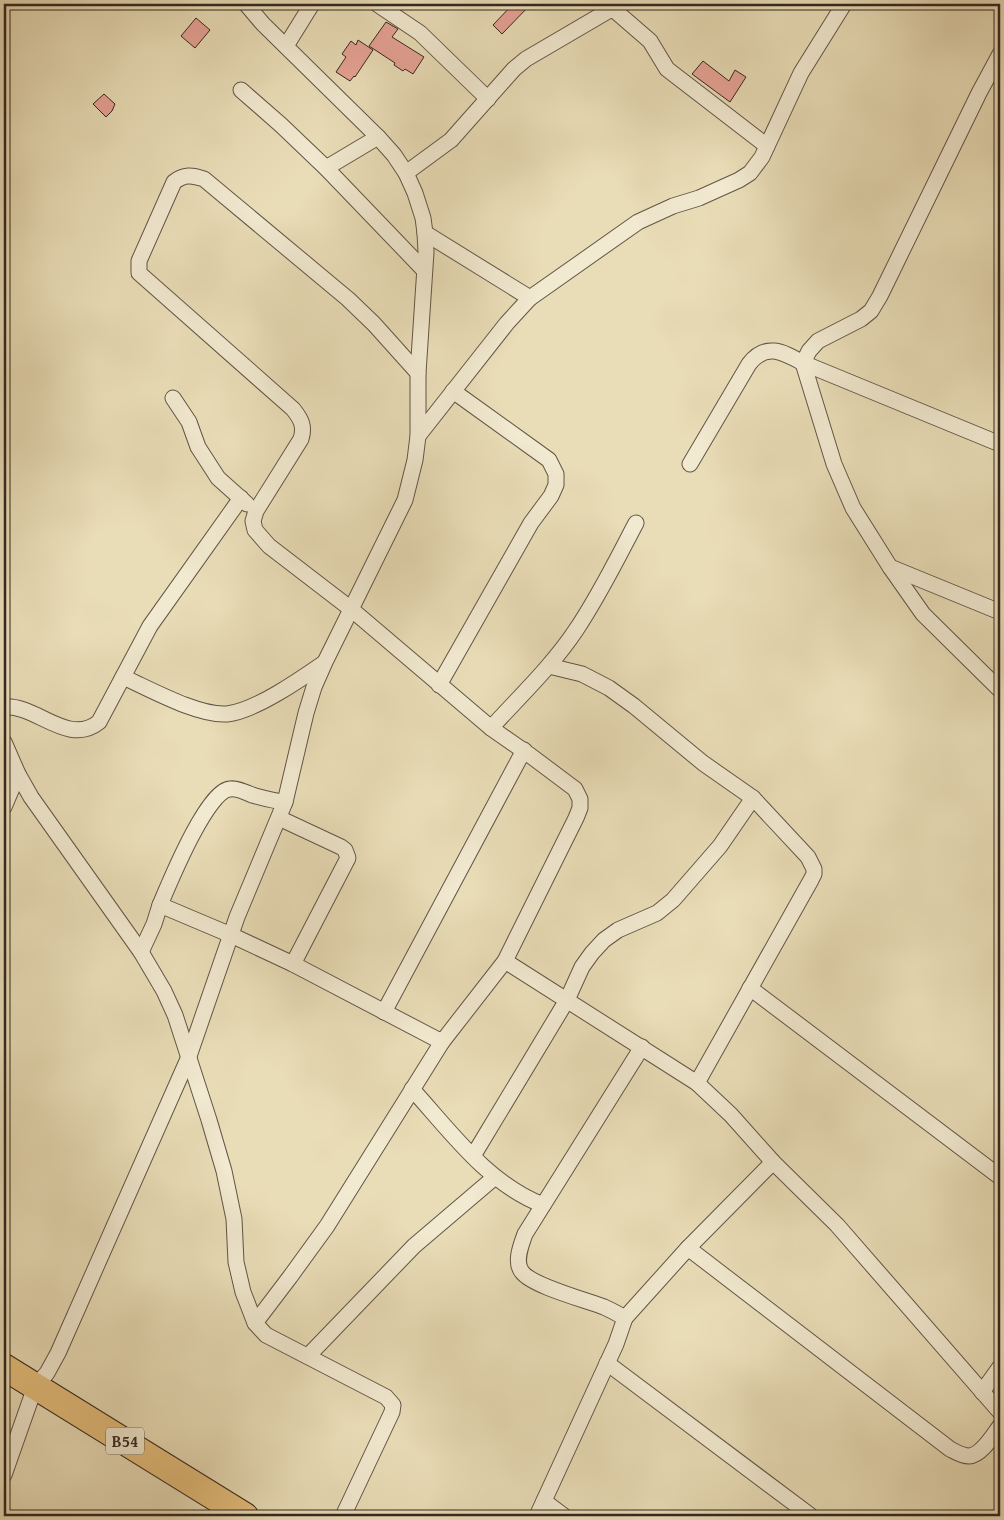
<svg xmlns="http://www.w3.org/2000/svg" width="1004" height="1520" font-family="'Gentium Book Plus',serif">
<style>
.building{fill:#e7a396;stroke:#342821}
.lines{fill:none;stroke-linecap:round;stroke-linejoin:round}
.street-casing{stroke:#615546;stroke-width:17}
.highway-casing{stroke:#342821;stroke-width:28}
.street{stroke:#f1e9d0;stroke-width:15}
.highway{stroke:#e4be7c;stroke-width:26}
.labels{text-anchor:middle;stroke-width:4.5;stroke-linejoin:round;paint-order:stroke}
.shield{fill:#f1e9d0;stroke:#6d6256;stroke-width:1}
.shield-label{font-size:16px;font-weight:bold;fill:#342821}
</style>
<rect width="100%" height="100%" fill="#e9ddb7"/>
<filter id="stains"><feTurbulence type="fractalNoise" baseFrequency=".004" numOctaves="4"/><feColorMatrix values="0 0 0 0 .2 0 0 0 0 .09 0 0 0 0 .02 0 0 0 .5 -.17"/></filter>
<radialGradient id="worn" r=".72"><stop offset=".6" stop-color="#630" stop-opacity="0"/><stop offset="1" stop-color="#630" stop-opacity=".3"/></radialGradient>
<g class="building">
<path d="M513 4H531L502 34 493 25Z"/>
<path d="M196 18 210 30 195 48 181 36Z"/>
<path d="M386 22 398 29 392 37 424 57 413 74 405 69 403 71 394 65 395 63 369 46Z"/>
<path d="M358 40 373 50 355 77 354 76 350 81 336 72 346 57 342 54 351 41 356 45Z"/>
<path d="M703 61 729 81 735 70 746 77 730 102 692 74Z"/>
<path d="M104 94 115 104 112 111 106 117 93 104Z"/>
</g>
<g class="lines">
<g class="street-casing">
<g id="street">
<path d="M377 4 420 33 488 99"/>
<path d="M613 9 650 41 667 69 767 146"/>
<path d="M286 46 312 4"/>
<path d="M1000 54 979 93 880 296 871 311 861 319 818 341 809 351 803 363 834 464 853 508 890 567 923 614 1000 690"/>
<path d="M241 90 281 125 326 168 424 270"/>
<path d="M326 168 378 137"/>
<path d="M406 173 451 140 514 69 526 59 620 4"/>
<path d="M425 233 530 298"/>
<path d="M173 398 189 422 198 447 218 478 247 504"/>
<path d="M418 436 507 323 530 298 638 222 673 206 699 198 739 180 750 173 762 157 801 73 844 4"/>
<path d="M690 464 749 364C766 342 783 352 803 363L1000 444"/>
<path d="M890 567 1000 612"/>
<path d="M549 666 582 674 609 688 634 706 703 763 753 798 808 857 814 869V874L811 880 697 1083"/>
<path d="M123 677C150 689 198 716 227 714 255 711 301 679 324 663"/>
<path d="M439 685 531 523 551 496 556 485V474L549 460 453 391"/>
<path d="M4 707C36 704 68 747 99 722L150 626 241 498"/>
<path d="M491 728C520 696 552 666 576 630 599 596 617 559 636 523"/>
<path d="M4 742 18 774 31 797 141 952 164 991 175 1015 209 1120 224 1171 234 1219 236 1262 243 1292 255 1323"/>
<path d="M4 807 18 774"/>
<path d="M279 818 341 847 345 850 348 858 293 964"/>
<path d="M160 905C169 884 207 790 230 789 237 788 245 792 252 795 263 798 273 801 285 802"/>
<path d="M141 952 154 924 160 905 231 935 293 964 442 1042 505 961 576 818 580 808V799L575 789 531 756 491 728 351 609 269 546 255 530 253 521 256 511 301 439C305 426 301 419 293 409L139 273V261L174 182C184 174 192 175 204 179L348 299 374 324 418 373"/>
<path d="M505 961 697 1083 731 1115 773 1162 837 1225 1000 1412"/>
<path d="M750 988 1000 1177"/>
<path d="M384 1012 524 750"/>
<path d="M412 1089C451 1132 488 1184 543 1205"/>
<path d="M473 1156 567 1000 582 967 592 953 604 940 618 930 657 913 673 900 720 846 753 798"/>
<path d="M688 1248 950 1449C956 1452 962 1456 969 1456 982 1455 993 1435 1000 1426"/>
<path d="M625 1318 688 1248 773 1162"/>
<path d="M308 1356 414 1246 495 1177"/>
<path d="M607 1363 811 1516"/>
<path d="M982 1392 1000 1367"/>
<path d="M4 1475 35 1387 47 1373 58 1353 188 1059 237 917 285 802 306 713 314 687 325 662 405 500 415 460 418 436V373L426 252 425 233 423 218 415 193 406 173 394 155 378 137 263 24 246 4"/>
<path d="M544 1501 564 1516"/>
<path d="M343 1516 392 1412 393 1405 386 1397 266 1335 255 1323 290 1277 327 1226 442 1042"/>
<path d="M537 1516 616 1344 625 1318C618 1314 611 1310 604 1307 586 1300 532 1286 522 1272 514 1262 521 1245 525 1234L642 1047"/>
</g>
</g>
<g class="highway-casing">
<path id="highway" d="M4 1367 245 1516"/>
</g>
<use href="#street" class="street"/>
<use href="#highway" class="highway"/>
</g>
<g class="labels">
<rect class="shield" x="106" y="1427.5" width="38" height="27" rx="4"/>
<g class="shield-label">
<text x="125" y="1447">B54</text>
</g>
</g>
<rect width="1004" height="1520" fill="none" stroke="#e9ddb7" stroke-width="20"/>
<rect x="5" y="5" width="994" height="1510" fill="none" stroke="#342821" stroke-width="2.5"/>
<rect x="10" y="10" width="984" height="1500" fill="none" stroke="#342821"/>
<rect width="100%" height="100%" filter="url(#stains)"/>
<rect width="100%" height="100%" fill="url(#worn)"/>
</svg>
